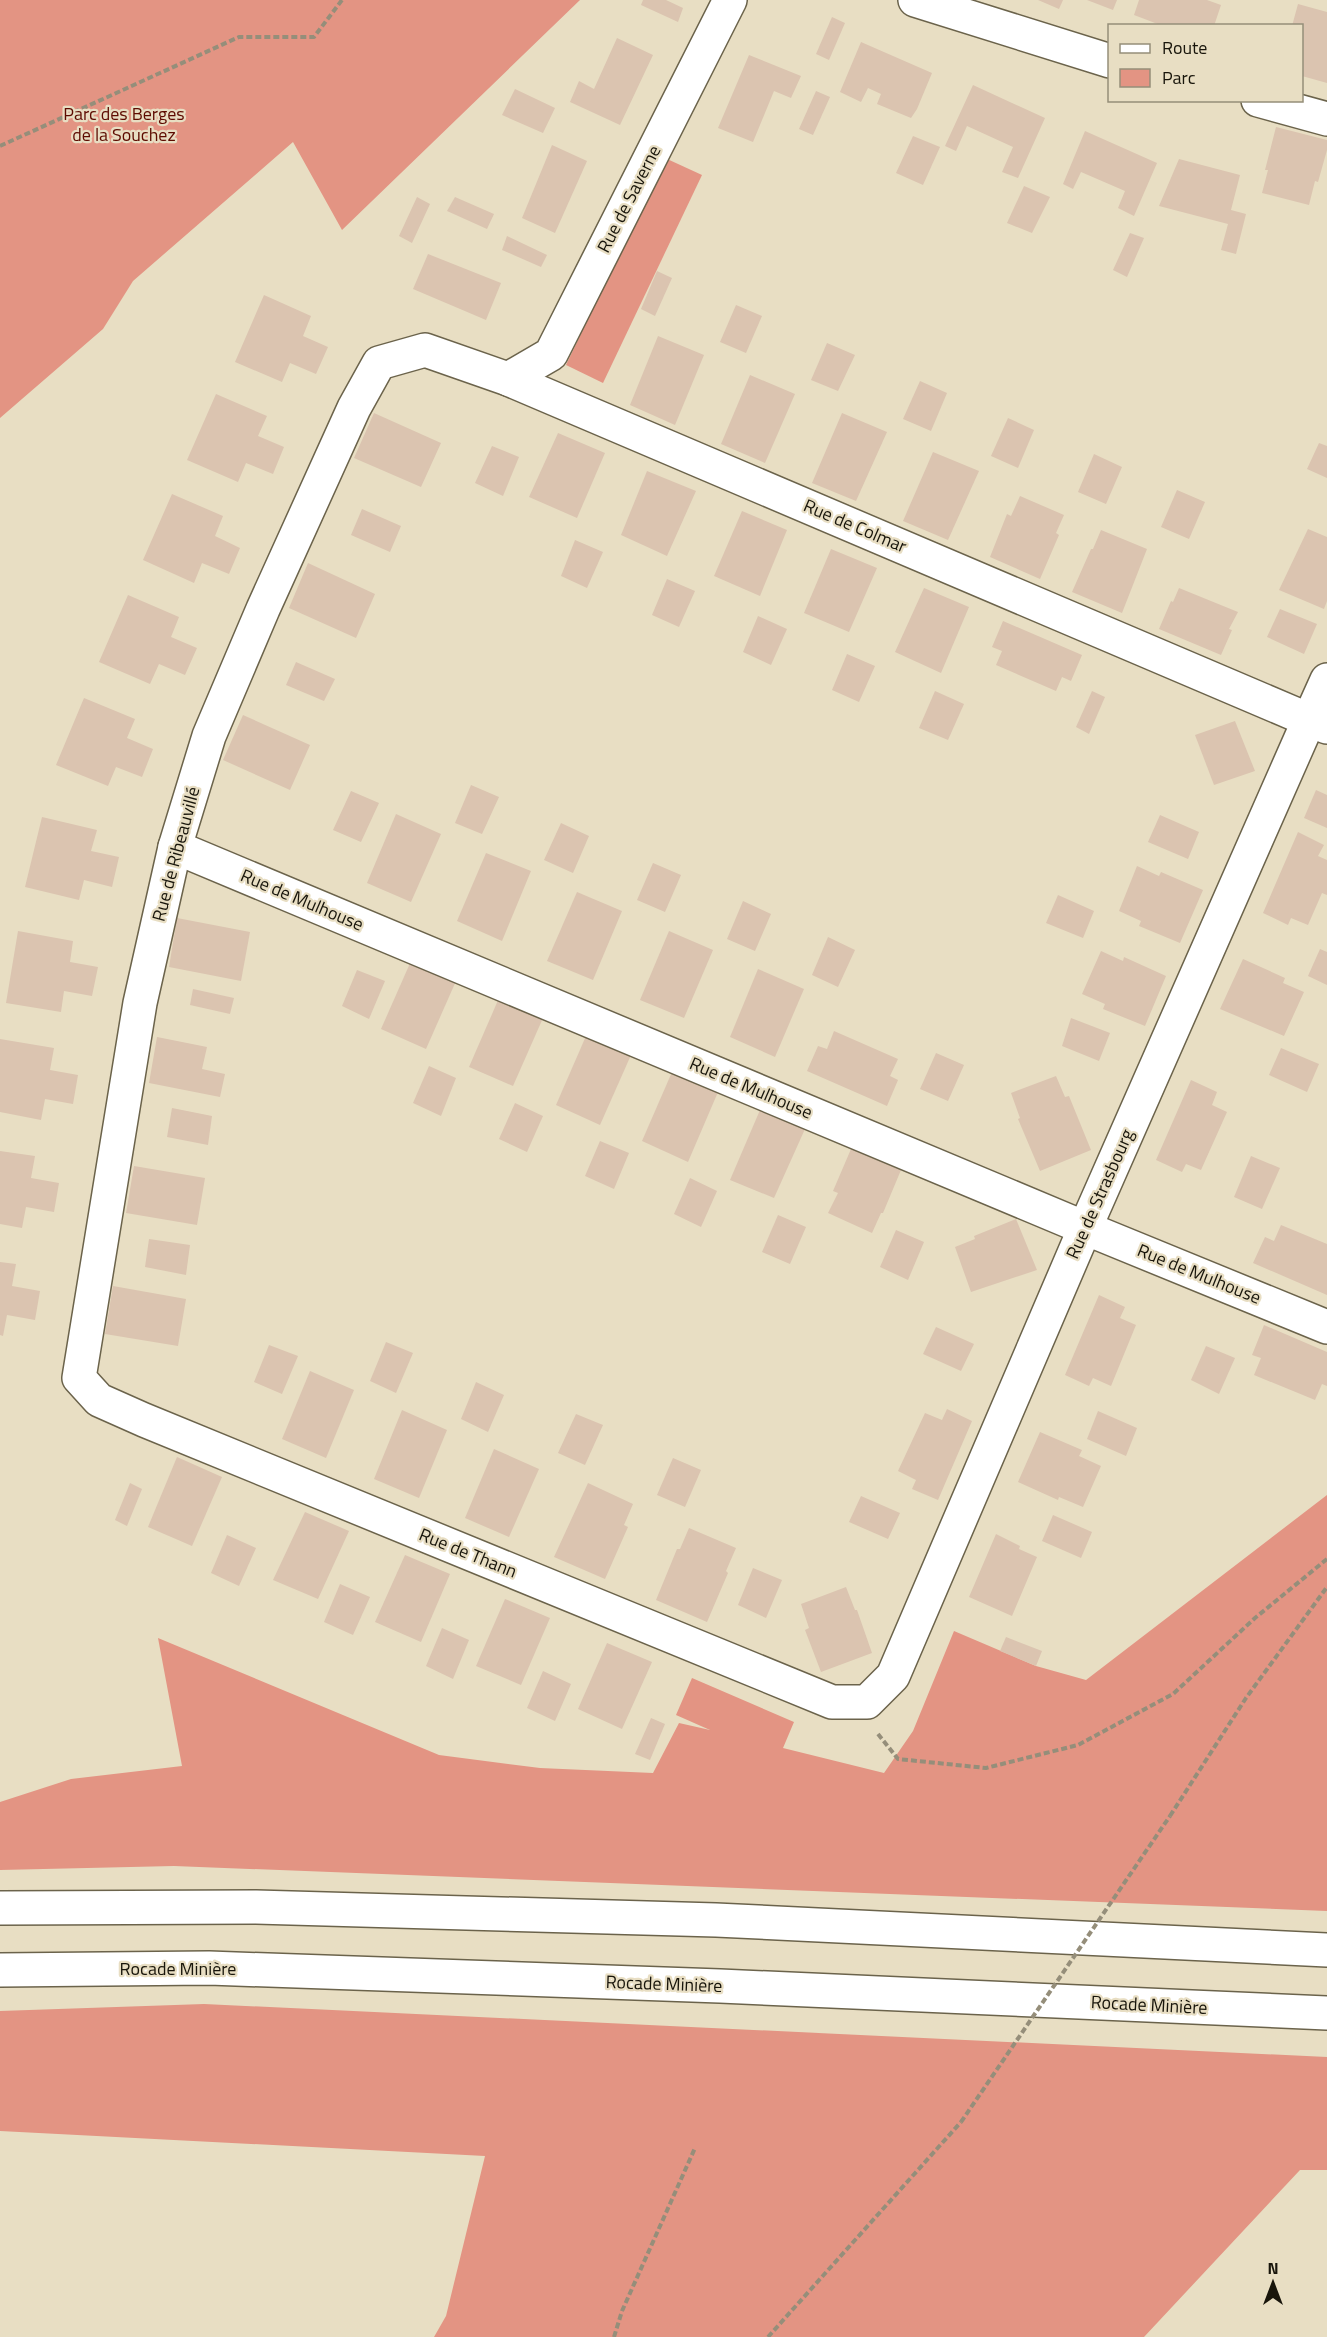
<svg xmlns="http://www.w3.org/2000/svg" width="1327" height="2337" font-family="'Titillium Web',sans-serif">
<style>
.green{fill:#e39483}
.building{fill:#dbc4b0}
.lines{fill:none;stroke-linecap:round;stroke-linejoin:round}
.minor-casing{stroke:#6b634b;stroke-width:36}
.motorway-casing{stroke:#6b634b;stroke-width:36}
.path{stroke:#958e7a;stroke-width:4;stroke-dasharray:6 3;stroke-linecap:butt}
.minor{stroke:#fff;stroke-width:33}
.motorway{stroke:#fff;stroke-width:33}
.path-bridge{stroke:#958e7a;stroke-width:4;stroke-dasharray:6 3;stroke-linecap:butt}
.labels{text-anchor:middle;stroke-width:4.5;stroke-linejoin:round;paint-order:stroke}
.park-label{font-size:18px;fill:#5d0b00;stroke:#e8dec3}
.street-label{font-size:18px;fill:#18150b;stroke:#e8dec3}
</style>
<rect width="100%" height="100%" fill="#e8dec3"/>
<g class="green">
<path d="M0 0H580L342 230 293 142 133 281 103 329 0 418Z"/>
<path d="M665 158 702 175 603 383 566 365Z"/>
<path d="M1327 1495V1911L174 1866 0 1870V1802L71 1779 182 1766 158 1638 439 1755 540 1768 653 1773 679 1723 710 1730 676 1715 692 1678 794 1722 783 1748 884 1773 913 1731 954 1631 1036 1666 1086 1680Z"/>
<path d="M204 2004 1327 2057V2170H1300L1144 2337H434L446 2316 485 2156 0 2131V2011Z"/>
</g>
<g class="building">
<path d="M643 0H666L683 8 678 22 641 5Z"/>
<path d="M1038 0H1063L1059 9Z"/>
<path d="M1087 0H1117L1113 10Z"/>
<path d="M1139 0H1207L1221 5 1214 26H1163L1134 15Z"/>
<path d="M1298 4 1327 12V83L1302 76V26H1292Z"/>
<path d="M832 17 845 23 829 60 816 54Z"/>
<path d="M617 38 653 55 620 125 570 102 579 81 594 89Z"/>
<path d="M861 42 932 73 917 109 911 118 877 104 881 94 868 88 861 102 840 92Z"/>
<path d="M749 55 801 76 791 98 774 91 753 142 718 128Z"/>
<path d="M973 85 1045 118 1018 178 1002 172 1013 147 967 126 956 151 945 146Z"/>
<path d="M515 89 555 108 543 133 502 115Z"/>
<path d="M816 91 830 97 813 135 799 129Z"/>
<path d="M1276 127 1327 140V150L1318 182 1315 181 1309 205 1262 193 1268 170H1265Z"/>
<path d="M1085 131 1157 163 1134 216 1118 208 1125 191 1081 172 1073 189 1063 184Z"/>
<path d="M913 136 940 147 923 185 896 173Z"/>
<path d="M552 145 587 161 555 233 522 218Z"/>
<path d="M1179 159 1240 175 1231 210 1246 214 1236 254 1221 250 1228 224 1159 206Z"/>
<path d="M1024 186 1050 197 1032 233 1007 223Z"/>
<path d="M417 197 430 204 412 243 399 236Z"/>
<path d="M455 197 494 214 487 229 447 211Z"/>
<path d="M1130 233 1144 238 1127 277 1113 270Z"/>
<path d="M507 236 547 255 541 267 502 250Z"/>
<path d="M428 254 501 283 486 320 413 289Z"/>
<path d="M657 271 672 278 655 316 641 309Z"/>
<path d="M264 295 311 316 303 336 328 347 316 374 290 363 282 382 235 362Z"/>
<path d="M736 305 762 316 746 353 720 342Z"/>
<path d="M658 336 704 355 675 425 630 405Z"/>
<path d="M827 343 855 355 838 391 811 380Z"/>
<path d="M750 375 795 394 765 463 721 444Z"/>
<path d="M920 381 947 393 931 431 903 419Z"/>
<path d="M216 394 267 416 258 436 284 447 273 474 246 463 238 482 187 460Z"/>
<path d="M374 413 441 443 421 487 354 458Z"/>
<path d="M842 413 887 432 856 501 812 483Z"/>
<path d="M1008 418 1034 430 1018 468 991 456Z"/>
<path d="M558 433 605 453 577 518 529 497Z"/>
<path d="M1319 443 1327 446V478L1307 469Z"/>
<path d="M492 446 519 457 503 496 475 483Z"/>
<path d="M933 452 979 471 948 540 903 521Z"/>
<path d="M1094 454 1122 467 1106 504 1078 492Z"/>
<path d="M647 471 696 491 667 556 621 535Z"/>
<path d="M1177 490 1205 502 1189 539 1161 527Z"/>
<path d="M172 494 223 516 215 536 240 548 229 574 202 563 194 583 143 560Z"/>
<path d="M1020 496 1064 515 1056 533 1059 535 1040 579 990 557 1007 514 1011 516Z"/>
<path d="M362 509 401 526 390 552 351 535Z"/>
<path d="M742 511 787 530 760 596 714 576Z"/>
<path d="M1308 529 1327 537V601L1324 609 1279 590Z"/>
<path d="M1101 530 1147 549 1122 613 1072 592 1091 549H1093Z"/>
<path d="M575 540 603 552 587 588 561 576Z"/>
<path d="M831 549 877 568 849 632 804 613Z"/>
<path d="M308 563 375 594 356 638 289 608Z"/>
<path d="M667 579 695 591 679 627 652 615Z"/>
<path d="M924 588 969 607 941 673 895 652Z"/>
<path d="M1179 588 1238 612 1229 629 1232 630 1221 655 1159 629 1171 601 1173 602Z"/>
<path d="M128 595 179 617 171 637 197 648 185 675 159 664 150 684 99 662Z"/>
<path d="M1280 609 1317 624 1304 654 1267 637Z"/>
<path d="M758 616 787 629 771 665 743 652Z"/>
<path d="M1003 621 1082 655 1071 681 1062 677 1056 691 996 665 1002 651 992 647Z"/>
<path d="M847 654 875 666 859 702 832 690Z"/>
<path d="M296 662 335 679 324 701 286 685Z"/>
<path d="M935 691 964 704 948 740 919 728Z"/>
<path d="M1092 691 1105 697 1089 734 1076 727Z"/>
<path d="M84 698 135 719 127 738 153 749 142 777 116 767 108 786 56 765Z"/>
<path d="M243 715 310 745 290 790 223 760Z"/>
<path d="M1235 721 1255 771 1214 785 1195 735Z"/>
<path d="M471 785 499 797 482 834 455 823Z"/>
<path d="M1316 790 1327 795V828L1304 818Z"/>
<path d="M351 791 379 803 361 842 333 830Z"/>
<path d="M396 814 441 834 411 902 367 883Z"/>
<path d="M1160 815 1199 832 1188 859 1148 842Z"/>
<path d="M42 817 97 830 91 851 119 857 112 887 84 880 79 900 25 887Z"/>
<path d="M561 823 589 836 573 873 544 860Z"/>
<path d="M1298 832 1324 845 1318 856 1327 860V895L1322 893 1308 925 1291 918 1288 925 1263 913Z"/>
<path d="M486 853 531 871 502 941 457 921Z"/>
<path d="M653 863 681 875 665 912 637 900Z"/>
<path d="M1137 866 1159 876 1161 872 1203 890 1180 943 1139 926 1141 921 1119 911Z"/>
<path d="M577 892 622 911 593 980 547 961Z"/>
<path d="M1058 895 1094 911 1083 938 1046 923Z"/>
<path d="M743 901 771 914 755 951 727 939Z"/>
<path d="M177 918 250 932 241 981 169 967Z"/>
<path d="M18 931 73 941 70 962 98 967 92 996 64 991 61 1012 6 1003Z"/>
<path d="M669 931 713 950 684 1018 640 1000Z"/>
<path d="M828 937 855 950 838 987 812 975Z"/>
<path d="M1320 949 1327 952V985L1308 976Z"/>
<path d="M1101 951 1123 961 1124 957 1166 976 1145 1026 1103 1009 1105 1004 1082 994Z"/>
<path d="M1243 959 1285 978 1283 983 1304 992 1284 1036 1220 1009Z"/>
<path d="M411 961 456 981 426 1049 381 1029Z"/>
<path d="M758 969 804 989 775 1057 730 1037Z"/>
<path d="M357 970 385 981 369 1019 342 1006Z"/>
<path d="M193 989 234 998 230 1014 190 1005Z"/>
<path d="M499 998 543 1018 513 1086 469 1067Z"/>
<path d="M1071 1018 1110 1033 1099 1061 1062 1046Z"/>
<path d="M834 1031 898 1059 890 1076 898 1080 887 1106 807 1071 818 1046 827 1049Z"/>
<path d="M586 1036 631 1055 600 1125 556 1105Z"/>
<path d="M157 1037 207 1047 202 1069 225 1074 220 1097 149 1083Z"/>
<path d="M0 1039 54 1048 50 1070 78 1075 73 1104 45 1099 41 1120 0 1112Z"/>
<path d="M1281 1048 1319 1064 1307 1092 1269 1075Z"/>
<path d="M936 1053 964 1065 948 1101 920 1089Z"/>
<path d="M429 1066 456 1078 441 1116 413 1103Z"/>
<path d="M672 1072 718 1092 688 1162 642 1141Z"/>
<path d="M1056 1076 1065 1097 1069 1096 1091 1150 1040 1171 1018 1119 1020 1118 1011 1093Z"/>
<path d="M1191 1080 1217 1092 1212 1105 1227 1112 1201 1170 1186 1164 1182 1172 1156 1160Z"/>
<path d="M515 1103 543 1116 527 1152 499 1139Z"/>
<path d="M172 1108 212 1116 208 1145 167 1137Z"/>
<path d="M760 1110 805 1129 774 1198 730 1180Z"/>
<path d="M600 1141 629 1153 614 1189 585 1176Z"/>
<path d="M851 1149 901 1170 883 1213H881L872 1233 828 1213 838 1193 833 1191Z"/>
<path d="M0 1151 35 1156 31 1178 59 1183 54 1212 26 1207 22 1228 0 1224Z"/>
<path d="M1251 1156 1280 1168 1262 1209 1234 1197Z"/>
<path d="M134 1166 205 1178 197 1225 126 1213Z"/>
<path d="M690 1178 717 1191 701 1227 674 1214Z"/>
<path d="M778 1215 806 1227 790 1264 762 1252Z"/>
<path d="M1016 1219 1037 1270 971 1292 955 1247 975 1239 974 1236Z"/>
<path d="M1281 1225 1327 1244V1295L1253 1263 1265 1237 1274 1241Z"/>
<path d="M896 1230 924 1242 908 1280 880 1267Z"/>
<path d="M149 1239 190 1245 186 1275 145 1267Z"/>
<path d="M0 1262 16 1264 12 1286 40 1291 35 1320 7 1315 3 1336 0 1335Z"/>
<path d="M113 1286 186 1299 178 1346 105 1334Z"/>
<path d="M1099 1295 1125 1307 1120 1318 1136 1325 1111 1386 1093 1378 1089 1386 1065 1375Z"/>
<path d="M1264 1325 1327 1352V1386L1322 1384 1315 1400 1254 1375 1261 1358 1252 1355Z"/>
<path d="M936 1327 974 1344 961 1371 923 1354Z"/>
<path d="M386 1342 413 1353 396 1393 370 1381Z"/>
<path d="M269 1345 298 1356 282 1394 254 1382Z"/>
<path d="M1206 1346 1235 1358 1219 1394 1191 1380Z"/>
<path d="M310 1371 354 1390 326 1458 282 1439Z"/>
<path d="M476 1382 504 1395 488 1432 461 1419Z"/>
<path d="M947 1409 972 1421 938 1500 912 1489 916 1480 898 1471 925 1413 942 1420Z"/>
<path d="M402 1410 447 1430 419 1498 374 1479Z"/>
<path d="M1098 1411 1137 1428 1126 1456 1087 1439Z"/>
<path d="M576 1414 603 1425 585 1465 558 1453Z"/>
<path d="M1040 1432 1082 1450 1079 1456 1101 1466 1083 1507 1059 1497 1058 1500 1018 1482Z"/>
<path d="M494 1449 539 1469 509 1537 465 1518Z"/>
<path d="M177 1457 222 1477 192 1546 148 1527Z"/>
<path d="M673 1458 701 1470 685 1507 657 1495Z"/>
<path d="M130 1483 142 1489 127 1526 115 1520Z"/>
<path d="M588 1483 633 1504 624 1525 628 1527 605 1579 554 1557Z"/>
<path d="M861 1496 900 1513 888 1539 849 1522Z"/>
<path d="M305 1512 349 1531 318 1599 273 1580Z"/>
<path d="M1053 1515 1092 1532 1081 1558 1042 1541Z"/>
<path d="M689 1528 736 1548 726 1571 728 1573 707 1622 656 1600 677 1549H680Z"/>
<path d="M996 1534 1020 1546 1019 1549 1037 1557 1012 1616 969 1597Z"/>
<path d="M227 1535 256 1548 239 1586 211 1573Z"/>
<path d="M405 1555 450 1574 421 1642 375 1622Z"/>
<path d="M753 1568 782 1580 766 1618 738 1605Z"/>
<path d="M340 1584 370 1597 353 1635 324 1622Z"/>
<path d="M846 1587 855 1610H857L872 1653 821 1672 805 1630 809 1628 801 1604Z"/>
<path d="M505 1599 550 1618 521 1685 476 1666Z"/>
<path d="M442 1628 469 1640 453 1679 426 1666Z"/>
<path d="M1006 1637 1042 1651 1036 1666 1000 1651Z"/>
<path d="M607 1643 652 1662 622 1729 578 1709Z"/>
<path d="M543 1671 571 1684 555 1721 527 1708Z"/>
<path d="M651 1718 665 1724 650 1760 635 1754Z"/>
</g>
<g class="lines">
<g class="minor-casing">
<g id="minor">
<path d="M915 0 1110 61"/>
<path d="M1258 100 1327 119"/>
<path d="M508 379 551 354 730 0"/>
<path d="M1327 680 1309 720 1085 1228 893 1676 867 1702H832L144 1420 99 1400 79 1378 140 1003 175 847 209 736 263 609 354 408 379 363 425 350 508 379 1309 720 1327 727"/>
<path d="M175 847 1085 1228 1327 1327"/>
</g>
</g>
<g class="motorway-casing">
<g id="motorway">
<path d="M0 1908 256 1907 716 1920 1327 1950"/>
<path d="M0 1970 209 1968 720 1986 1327 2013"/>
</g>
</g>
<g class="path">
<path d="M0 146 239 37H314L342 0"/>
<path d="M878 1734 898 1759 986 1768 1078 1745 1173 1694 1255 1618 1327 1559"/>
<path d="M1170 1816 1246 1698 1327 1587"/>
<path d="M614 2337 622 2311 695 2148"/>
<path d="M768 2337 961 2122"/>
</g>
<use href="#minor" class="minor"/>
<use href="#motorway" class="motorway"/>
<path class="path-bridge" d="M961 2122 1170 1816"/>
</g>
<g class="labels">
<g class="park-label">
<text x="124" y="120">Parc des Berges<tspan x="124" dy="21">de la Souchez</tspan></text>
</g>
<g class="street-label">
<text transform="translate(629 199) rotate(-63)" y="6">Rue de Saverne</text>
<text transform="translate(855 526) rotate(23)" y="6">Rue de Colmar</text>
<text transform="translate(176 854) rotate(-75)" y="6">Rue de Ribeauvillé</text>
<text transform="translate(302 900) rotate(23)" y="6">Rue de Mulhouse</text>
<text transform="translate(751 1088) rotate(23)" y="6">Rue de Mulhouse</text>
<text transform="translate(1100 1194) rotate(-66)" y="6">Rue de Strasbourg</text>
<text transform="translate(1199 1274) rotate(22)" y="6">Rue de Mulhouse</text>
<text transform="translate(468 1553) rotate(22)" y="6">Rue de Thann</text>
<text x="178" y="1975">Rocade Minière</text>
<text transform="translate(664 1984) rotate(2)" y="6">Rocade Minière</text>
<text transform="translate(1149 2005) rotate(3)" y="6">Rocade Minière</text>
</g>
</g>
<rect x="1108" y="24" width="195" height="78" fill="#e8dec3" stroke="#958e79" stroke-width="1.5"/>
<rect x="1120" y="44" width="30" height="9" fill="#ffffff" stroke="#958e79" stroke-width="1.5"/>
<text x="1162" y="54" font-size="18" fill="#18150b">Route</text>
<rect x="1120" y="69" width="30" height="18" fill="#e39483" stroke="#958e79" stroke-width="1.5"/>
<text x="1162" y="84" font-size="18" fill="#18150b">Parc</text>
<g transform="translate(1273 2283)" stroke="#e8dec3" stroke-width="4.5" paint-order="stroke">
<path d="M0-4.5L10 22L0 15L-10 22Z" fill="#18150b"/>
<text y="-9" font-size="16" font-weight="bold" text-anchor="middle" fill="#18150b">N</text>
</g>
</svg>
